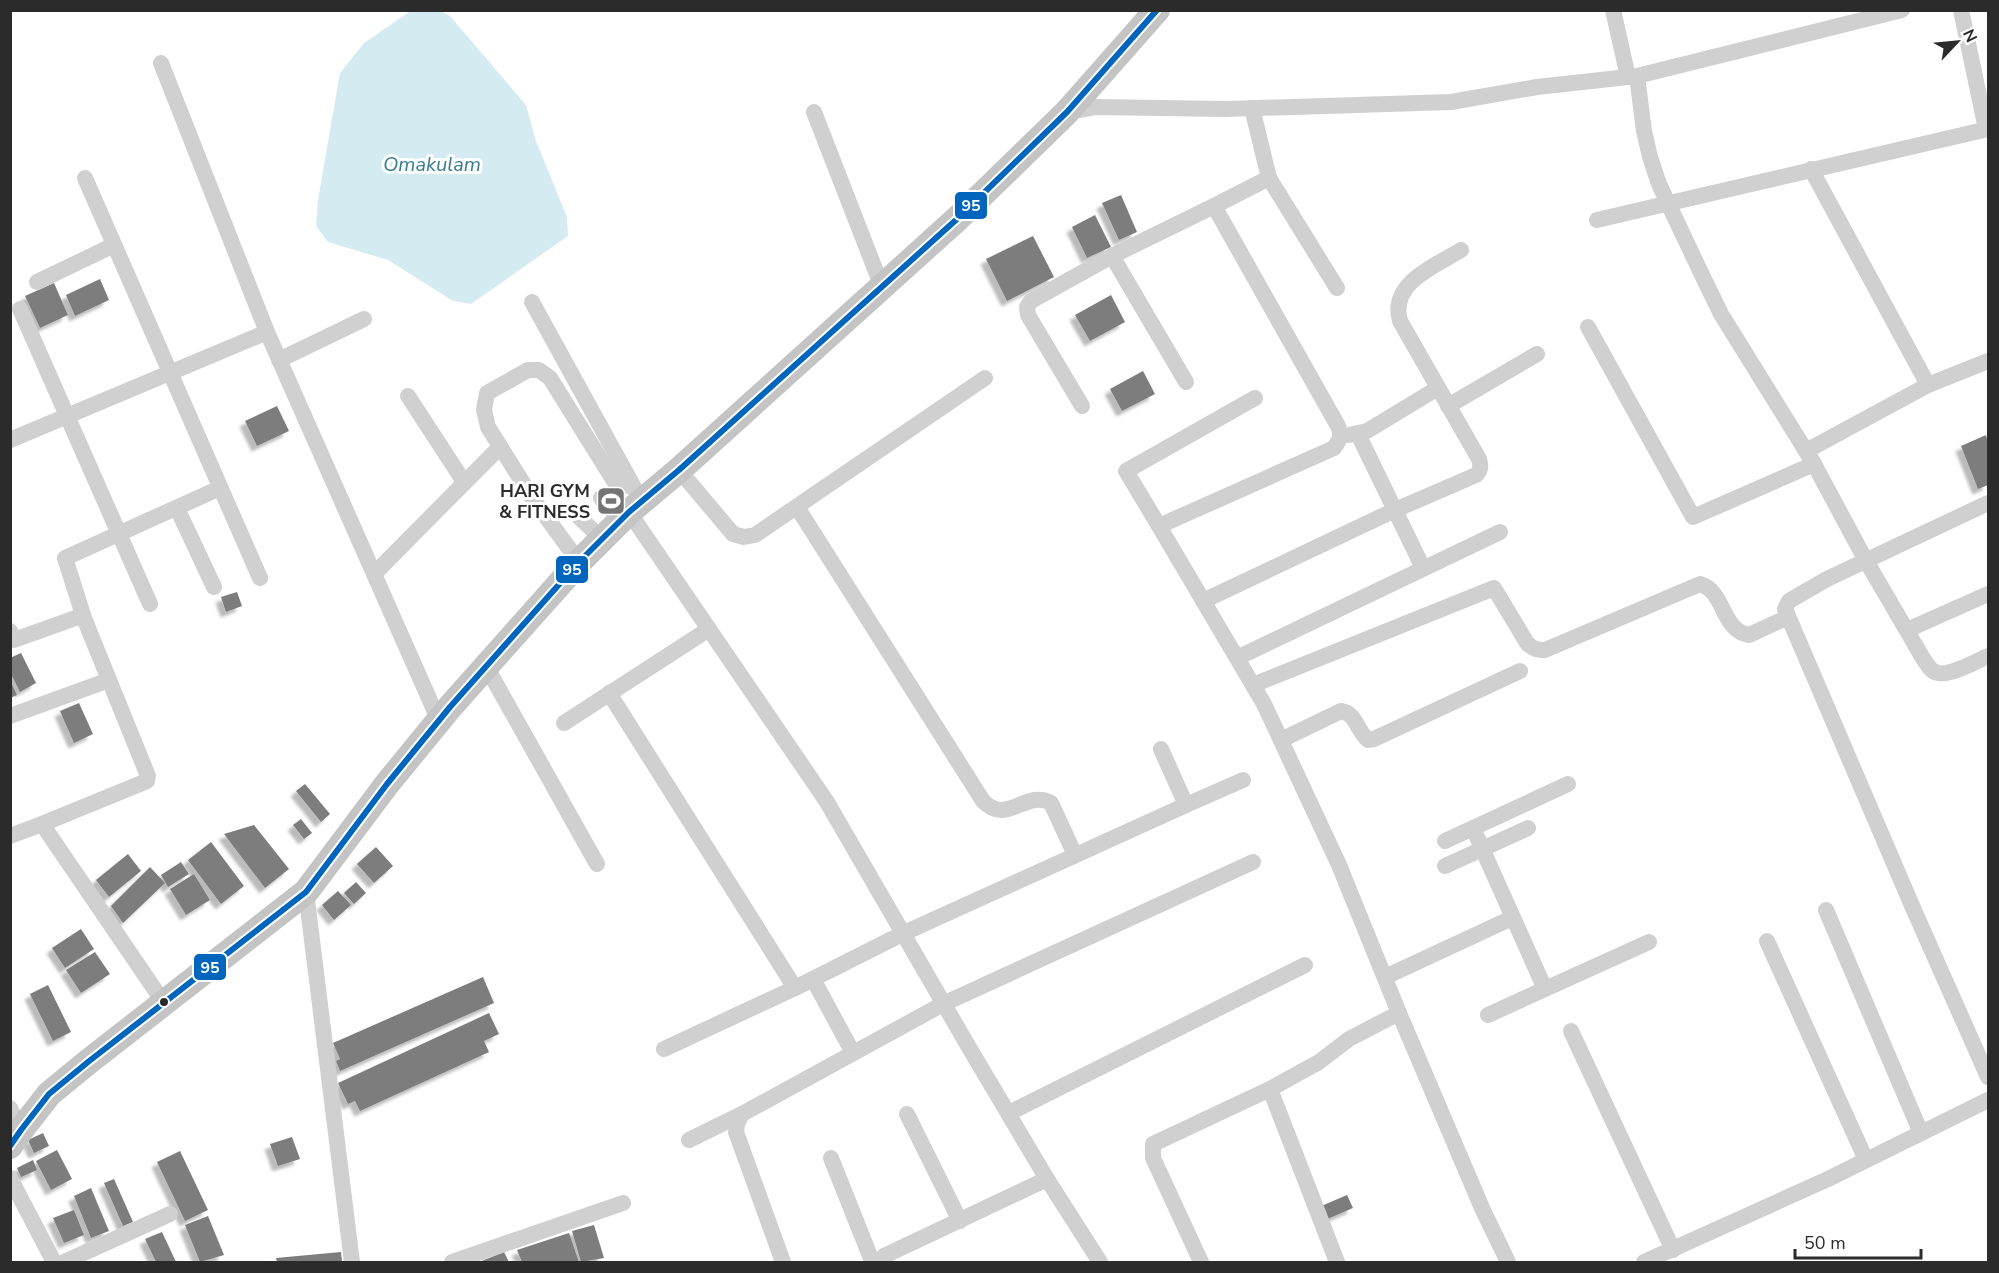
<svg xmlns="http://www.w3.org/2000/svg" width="1999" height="1273" font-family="'Nunito Sans',sans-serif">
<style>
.water{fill:#d4ebf1}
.building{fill:#7d7d7d;filter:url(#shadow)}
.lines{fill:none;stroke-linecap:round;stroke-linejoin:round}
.street{stroke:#d0d0d0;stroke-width:16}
.primary{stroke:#c4c4c4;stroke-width:26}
.bus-1-casing{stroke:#fff;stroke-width:10}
.bus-1{stroke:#0065bd;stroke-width:6}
.bus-dot{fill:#2b2b2b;stroke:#fff;stroke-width:2}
.labels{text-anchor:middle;stroke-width:6;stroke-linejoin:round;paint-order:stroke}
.poi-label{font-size:18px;font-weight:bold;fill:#2b2b2b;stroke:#fff;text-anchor:end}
.water-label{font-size:20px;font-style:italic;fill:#377d8f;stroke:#fff}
.line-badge{stroke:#fff;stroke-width:2}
.badge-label{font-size:16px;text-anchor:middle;font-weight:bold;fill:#fff}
</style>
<defs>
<filter id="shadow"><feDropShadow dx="-5.5" dy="5.5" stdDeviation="1.5" flood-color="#0004"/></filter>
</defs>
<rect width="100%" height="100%" fill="#fff"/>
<path class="water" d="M416 11H441L450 16 526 105 536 141 567 217 568 236 471 304 453 301 388 260 328 242 316 226 318 200 340 73 364 43 409 12Z"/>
<g class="building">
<path d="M1121 195 1137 232 1119 240 1102 203Z"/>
<path d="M1095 215 1111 247 1087 258 1072 227Z"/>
<path d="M1033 236 1054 277 1007 301 986 259Z"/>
<path d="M100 279 109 300 75 316 66 295Z"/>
<path d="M54 283 68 315 40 328 25 296Z"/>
<path d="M1111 295 1125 322 1090 341 1075 315Z"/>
<path d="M1143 371 1155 394 1122 411 1110 389Z"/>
<path d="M277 406 289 431 257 446 245 421Z"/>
<path d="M1986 435 1988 443V485L1978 489 1961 446Z"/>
<path d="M237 592 242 606 226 612 221 597Z"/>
<path d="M21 653 36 683 20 692 10 672V658Z"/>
<path d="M10 680 17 695 10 698Z"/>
<path d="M79 703 93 734 74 743 60 711Z"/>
<path d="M305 784 330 814 321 822 296 791Z"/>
<path d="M301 819 312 833 304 839 293 825Z"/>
<path d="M254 825 289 869 265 888 224 834Z"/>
<path d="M211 842 244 886 221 904 188 860Z"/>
<path d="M376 847 393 866 374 883 357 864Z"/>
<path d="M128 854 141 871 109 897 96 880Z"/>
<path d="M181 862 189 874 168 887 161 875Z"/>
<path d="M150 867 165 883 123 923 111 906Z"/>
<path d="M194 874 210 900 186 915 170 889Z"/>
<path d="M356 882 366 893 354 904 344 893Z"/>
<path d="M338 891 351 905 334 920 322 905Z"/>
<path d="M81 929 94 949 65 968 52 948Z"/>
<path d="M95 952 110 974 81 993 66 970Z"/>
<path d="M483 977 494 1003 340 1071 336 1061 340 1059 333 1043Z"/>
<path d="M48 985 71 1032 53 1041 30 994Z"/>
<path d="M489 1013 499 1034 484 1041 489 1052 360 1111 355 1101 348 1104 338 1083Z"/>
<path d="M43 1133 49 1146 34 1153 28 1140Z"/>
<path d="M292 1137 300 1159 278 1166 270 1144Z"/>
<path d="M57 1150 72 1179 51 1190 36 1161Z"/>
<path d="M180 1151 208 1210 185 1221 157 1162Z"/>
<path d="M33 1160 37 1170 21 1177 17 1168Z"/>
<path d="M114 1179 133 1222 123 1226 104 1183Z"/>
<path d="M91 1188 109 1231 91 1238 74 1196Z"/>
<path d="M1347 1195 1353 1208 1325 1220 1319 1207Z"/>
<path d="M74 1210 84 1235 64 1243 53 1218Z"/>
<path d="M208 1216 224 1255 200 1262 185 1225Z"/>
<path d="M594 1225 604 1258 581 1262 572 1231Z"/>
<path d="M162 1232 176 1262H156L145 1239Z"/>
<path d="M569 1233 579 1262H522L517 1250Z"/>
<path d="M341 1252 342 1262H277L276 1258Z"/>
<path d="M504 1252 509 1262H479Z"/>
</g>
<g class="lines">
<g class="street">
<path d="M1613 10 1628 77"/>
<path d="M1961 10 1986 129"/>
<path d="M161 63 267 332 439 721"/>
<path d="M1637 76 1644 131 1650 157 1659 184 1703 277 1721 314 1814 464 1865 559 1924 660C1928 665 1931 672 1938 673 1950 676 1977 661 1988 656"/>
<path d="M1252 108 1269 178 1214 206 1338 426C1342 436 1340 440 1334 448L1159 526 1264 704 1339 865 1399 1013 1482 1208 1508 1262"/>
<path d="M814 112 882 287"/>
<path d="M1067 112 1095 107 1226 109 1451 102 1537 87 1637 76 1902 10"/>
<path d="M1811 169 1928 385"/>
<path d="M85 178 260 578"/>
<path d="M1269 178 1337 288"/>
<path d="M1597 220 1988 129"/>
<path d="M1112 256 1186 382"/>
<path d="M37 282 114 245"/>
<path d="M532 302 636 491"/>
<path d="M20 309 150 604"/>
<path d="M1588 327 1693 517 1814 464"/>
<path d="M279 360 364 319"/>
<path d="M408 396 464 482"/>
<path d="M1082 406 1028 315 1027 307 1031 301 1112 256 1214 206"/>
<path d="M1448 406 1537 354"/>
<path d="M1358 434 1423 568"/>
<path d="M1349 435 1367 431 1438 388"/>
<path d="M10 440 267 332"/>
<path d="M1806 451 1928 385 1988 361"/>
<path d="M679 470 733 534 744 537 755 535 985 378"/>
<path d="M601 498 621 520"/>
<path d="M1988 503 1827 579 1789 601 1785 609 1913 908 1988 1077"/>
<path d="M797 507 983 801C1007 826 1026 789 1051 803L1075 855"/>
<path d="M177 508 214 587"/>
<path d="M629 512 827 802 967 1044 1047 1179 1100 1262"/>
<path d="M579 517 602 539"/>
<path d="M1159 526 1126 471 1255 398"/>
<path d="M579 562 533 499 488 427 484 410 487 393 528 370H539L550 378 614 481 634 488"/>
<path d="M374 574 495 452"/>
<path d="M1203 601 1395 510 1476 475C1481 470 1481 466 1479 459L1400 321C1389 283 1435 266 1461 250"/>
<path d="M84 618 65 558 220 488"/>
<path d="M1907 630 1988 594"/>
<path d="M10 631 14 640 81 616 84 618 148 776 147 781 42 824 164 1003"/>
<path d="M1237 658 1500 532"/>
<path d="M486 666 597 864"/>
<path d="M1253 685 1494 588 1527 643C1533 649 1537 650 1545 650L1700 584C1725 591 1721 630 1749 635L1788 617"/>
<path d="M609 693 795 988"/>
<path d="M10 716 109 680"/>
<path d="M564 723 709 629"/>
<path d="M1281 740 1341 711C1356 713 1357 731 1368 740L1374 739 1520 671"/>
<path d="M1186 805 1243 780"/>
<path d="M1473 828 1545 989 1649 942"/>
<path d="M10 836 42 824"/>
<path d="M1445 841 1568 784"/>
<path d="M1445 866 1528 828"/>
<path d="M306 892 352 1262"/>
<path d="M1826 910 1921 1133"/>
<path d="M1767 941 1866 1160"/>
<path d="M1385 977 1512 918"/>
<path d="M813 979 853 1053"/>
<path d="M1488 1015 1545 989"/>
<path d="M1571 1031 1673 1250"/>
<path d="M664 1049 795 988 904 933 1186 805 1161 749"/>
<path d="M10 1108 21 1130"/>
<path d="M1009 1113 1305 965"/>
<path d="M907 1114 960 1221"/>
<path d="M689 1140 742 1114"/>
<path d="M831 1158 872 1261"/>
<path d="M10 1178 54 1262"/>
<path d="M884 1256 1047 1179"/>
<path d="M64 1262 170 1214"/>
<path d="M452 1262 623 1203"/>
<path d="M783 1262 736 1132 737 1124 742 1114 943 1004 1253 862"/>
<path d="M1201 1262 1153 1158V1144L1270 1089"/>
<path d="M1337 1262 1270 1089 1319 1062 1349 1039 1399 1013"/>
<path d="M1644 1262 1828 1179 1988 1100"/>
</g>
<path class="primary" d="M10 1146 21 1130 49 1094 88 1062 306 892 387 784 450 707 579 562 629 512 679 470 957 219 1067 112 1157 10"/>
<g class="bus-1-casing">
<path id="bus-1" d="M10 1146 21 1130 49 1094 88 1062 306 892 387 784 450 707 579 562 629 512 679 470 957 219 1067 112 1157 10"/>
</g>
<use href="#bus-1" class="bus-1"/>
</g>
<defs>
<g id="stadium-square" transform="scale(1.5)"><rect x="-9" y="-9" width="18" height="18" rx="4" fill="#757575" stroke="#fff"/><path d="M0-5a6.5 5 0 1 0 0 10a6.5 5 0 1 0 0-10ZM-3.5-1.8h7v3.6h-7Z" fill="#fff"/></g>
</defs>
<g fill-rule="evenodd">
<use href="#stadium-square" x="611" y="501"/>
</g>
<circle class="bus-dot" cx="164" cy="1002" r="5"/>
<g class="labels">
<g class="poi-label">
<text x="590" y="497">HARI GYM<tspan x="590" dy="21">&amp; FITNESS</tspan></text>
</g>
<g class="water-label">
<text x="432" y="171">Omakulam</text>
</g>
</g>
<g class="line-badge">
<rect x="954" y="191" width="34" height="29" rx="6" fill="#0065bd"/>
<rect x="555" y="555" width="34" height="29" rx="6" fill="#0065bd"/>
<rect x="193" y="953" width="34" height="28" rx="6" fill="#0065bd"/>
</g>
<g class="badge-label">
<text x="971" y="211">95</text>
<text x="572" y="575">95</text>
<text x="210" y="973">95</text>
</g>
<rect width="1999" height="1273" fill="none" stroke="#2b2b2b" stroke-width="24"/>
<g transform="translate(1957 42) rotate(64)" stroke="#ffffff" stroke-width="4.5" paint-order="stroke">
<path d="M0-4.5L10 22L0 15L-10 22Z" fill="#2b2b2b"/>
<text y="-9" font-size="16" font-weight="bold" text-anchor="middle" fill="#2b2b2b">N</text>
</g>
<path d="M1795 1249v9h126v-9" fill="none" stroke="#2b2b2b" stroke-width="3"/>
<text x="1804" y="1249" font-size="18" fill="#2b2b2b" stroke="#ffffff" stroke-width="4.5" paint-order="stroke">50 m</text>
</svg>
